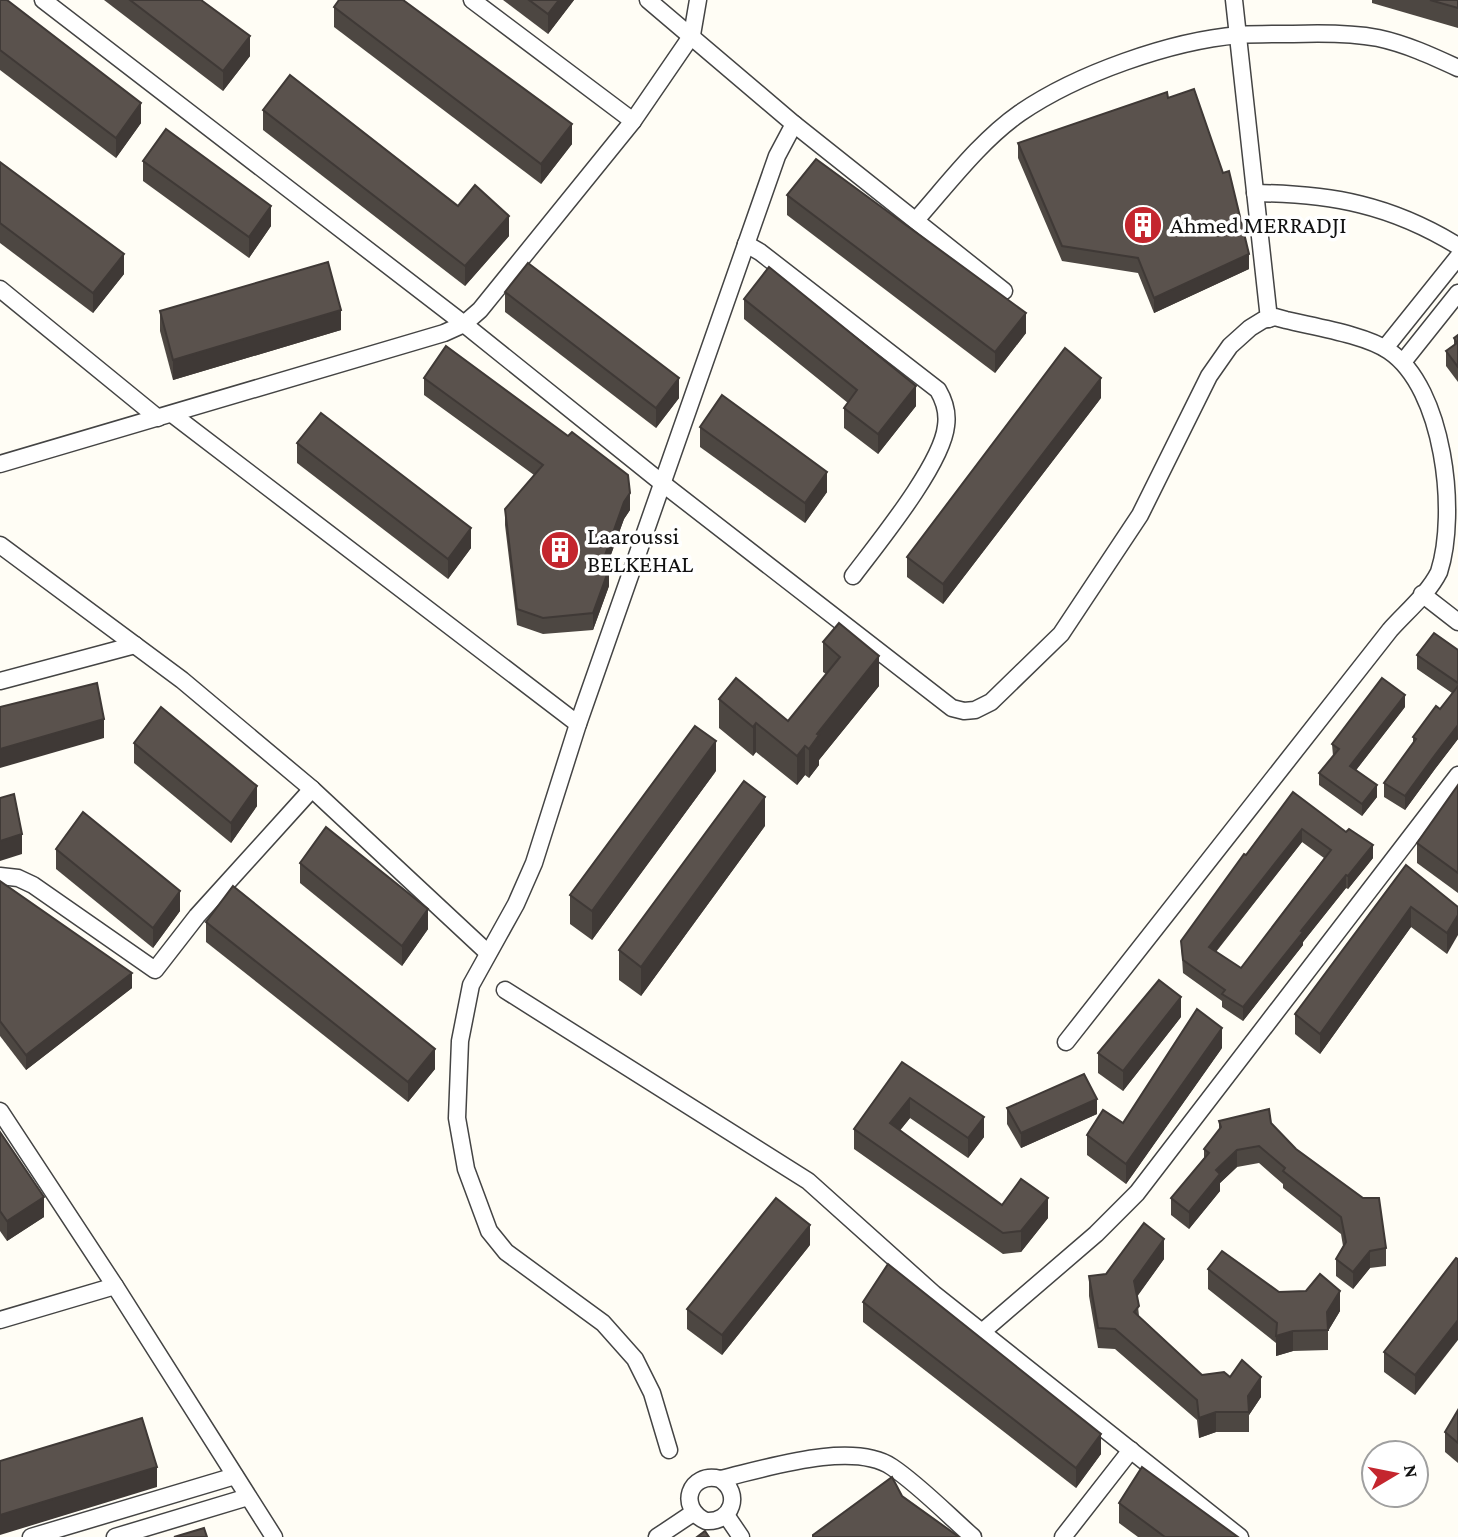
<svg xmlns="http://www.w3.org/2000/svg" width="1458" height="1537" font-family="'Crimson Pro',serif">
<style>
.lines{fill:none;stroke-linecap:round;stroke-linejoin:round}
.minor-casing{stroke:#444;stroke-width:19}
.minor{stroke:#fff;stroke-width:16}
.wall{fill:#4d4742;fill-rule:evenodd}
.shaded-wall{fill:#3f3936}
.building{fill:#5a524d;stroke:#3f3936;stroke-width:2;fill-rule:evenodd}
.labels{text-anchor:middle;stroke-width:7;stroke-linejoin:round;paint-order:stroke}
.poi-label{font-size:24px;fill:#111;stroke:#fff;text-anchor:start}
</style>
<rect width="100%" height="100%" fill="#fffdf5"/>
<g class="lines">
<g class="minor-casing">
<g id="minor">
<path d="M43 0 464 324 662 483 952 708 964 711 975 710 991 702 1061 634 1140 515 1209 376 1230 346 1250 328 1263 320 1275 317 1286 320C1315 327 1366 335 1389 351 1444 388 1458 513 1439 572 1428 594 1406 612 1390 630L1066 1042"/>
<path d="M472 0 633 121"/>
<path d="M648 0 794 124 1004 291"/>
<path d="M1234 0 1269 319"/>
<path d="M1255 193C1333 194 1391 205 1458 246"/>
<path d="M916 220C948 184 980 141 1020 113 1077 74 1170 41 1239 35 1257 34 1275 34 1293 34 1321 33 1351 33 1378 38 1406 44 1432 56 1458 68"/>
<path d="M746 244 760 252 938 390C945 402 948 413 946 426 942 465 877 544 853 576"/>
<path d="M0 289 158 418"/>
<path d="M1385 348 1458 257"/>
<path d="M1403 362 1458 293"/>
<path d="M172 414 578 724"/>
<path d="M0 464 444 333 464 324 480 310 633 121 692 35 698 0"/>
<path d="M0 545 182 680 312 789 488 953"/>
<path d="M1422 594 1458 622"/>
<path d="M0 681 135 645"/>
<path d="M0 876 18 878 33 885 155 970 197 916 312 789"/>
<path d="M505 990 808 1181 934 1294 1240 1537"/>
<path d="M0 1111 115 1286 274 1537"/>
<path d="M0 1320 115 1286"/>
<path d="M982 1332 1096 1234 1137 1193 1458 775"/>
<path d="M669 1450 652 1393 635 1359 603 1323 506 1252 489 1231 466 1169 457 1118 460 1041 471 985 516 904 534 863 578 724 777 156 794 124"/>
<path d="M720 1479C742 1493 732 1523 706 1521 677 1508 689 1471 720 1479 764 1469 852 1440 892 1467 919 1485 948 1515 973 1537"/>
<path d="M726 1515 741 1537"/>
<path d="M31 1537 235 1476"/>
<path d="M115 1537 248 1497"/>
<path d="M657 1537 693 1513"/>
<path d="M1063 1537 1131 1450"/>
</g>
</g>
<use href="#minor" class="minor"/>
</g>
<g class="wall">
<path d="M0 0 141 123 116 158 0 70Z"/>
<path d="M104 0H201L250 56 223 91Z"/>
<path d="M503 0H574L548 34Z"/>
<path d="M1372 0H1458V28L1372 3Z"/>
<path d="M334 7 572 144 541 184 334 27Z"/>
<path d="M1168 98 1249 269 1154 313 1138 273 1062 261 1018 158V143Z"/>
<path d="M263 110 458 206 509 236 465 286 263 130Z"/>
<path d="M143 161 271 226 249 258 143 181Z"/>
<path d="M0 162 124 274 93 313 0 243Z"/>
<path d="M787 195 1026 333 995 373 787 215Z"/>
<path d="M505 292 679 398 656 428 505 312Z"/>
<path d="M744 299 916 406 878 454 844 428V408L848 403 744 319Z"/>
<path d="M160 311 341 330 173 380 160 331Z"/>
<path d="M1458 335V382L1446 366V351L1454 345V338Z"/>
<path d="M424 378 630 510 624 519 607 565 609 586 593 630 543 634 517 625 505 525V509L534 475 424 395Z"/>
<path d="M1101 398 943 604 907 577V557Z"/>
<path d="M700 427 827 492 805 523 700 447Z"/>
<path d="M297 443 471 548 448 579 297 463Z"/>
<path d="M823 642 879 686 819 760V765L809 778 805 775 797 785 756 752 753 756 719 728V699L788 721 826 674 823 672Z"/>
<path d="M1458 650V739L1435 769 1405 810 1384 797V783L1413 743V737L1440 709 1452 693 1417 669V655Z"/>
<path d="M1405 707 1356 770 1377 797 1362 816 1319 785V773L1333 756 1332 744Z"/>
<path d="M134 743 257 806 231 843 134 763Z"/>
<path d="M716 771 592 940 570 924V895Z"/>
<path d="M1458 785V893L1417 863V843Z"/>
<path d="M1293 792 1373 858 1348 889 1346 888 1303 942V945L1243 1021 1222 1007V1001L1183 973 1181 941ZM1302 842 1324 858 1241 968 1216 952Z"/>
<path d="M765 826 641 996 619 980V950Z"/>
<path d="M56 849 180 911 153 948 56 869Z"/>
<path d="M300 863 428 929 402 966 300 883Z"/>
<path d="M1406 865 1458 907 1447 954 1411 927 1320 1054 1295 1034V1014Z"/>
<path d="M0 881 132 988 26 1070 0 1036Z"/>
<path d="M206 922 435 1069 408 1102 206 942Z"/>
<path d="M1181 1017 1123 1091 1098 1073V1053Z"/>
<path d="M1222 1048 1126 1184 1087 1155V1135L1123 1123Z"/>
<path d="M902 1062 984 1137 968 1158 910 1118 900 1130 1002 1205 1048 1218 1021 1252 1003 1254 854 1149V1129Z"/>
<path d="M1007 1108 1097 1114 1021 1148 1007 1124Z"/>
<path d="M1219 1121 1271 1123 1386 1248V1266L1370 1268 1353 1289 1336 1276V1259L1343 1246 1341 1234 1283 1188V1184L1259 1163 1237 1167 1220 1183V1191L1189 1229 1171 1215V1198L1204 1158V1149L1219 1130Z"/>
<path d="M0 1132 44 1217 7 1241 0 1231Z"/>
<path d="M810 1245 722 1355 687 1329V1309Z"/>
<path d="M1164 1259 1137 1296 1139 1316 1202 1375 1261 1397 1249 1415V1432H1216L1199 1438 1197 1420 1115 1349 1098 1348 1089 1296V1276L1106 1274Z"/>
<path d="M1458 1259 1415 1395 1384 1372V1352Z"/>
<path d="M1208 1269 1340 1311 1328 1331V1350L1293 1351 1276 1356V1343L1208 1289Z"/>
<path d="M863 1302 1101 1454 1076 1488 863 1322Z"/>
<path d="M1458 1410V1463L1445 1452V1432Z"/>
<path d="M1119 1503 1238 1537H1138L1119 1523Z"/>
</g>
<g class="shaded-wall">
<path d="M559 0H574L548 34V14Z"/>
<path d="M250 36V56L223 91V71Z"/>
<path d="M141 103V123L116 158V138Z"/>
<path d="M572 124V144L541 184V164Z"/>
<path d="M271 206V226L249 258V237Z"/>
<path d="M509 216V236L465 286V266Z"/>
<path d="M124 254V274L93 313V293Z"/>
<path d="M1249 254V269L1154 313V298Z"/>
<path d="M341 310V330L173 380V360Z"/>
<path d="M1026 313V333L995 373V352Z"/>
<path d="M679 378V398L656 428V408Z"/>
<path d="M1101 378V398L943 604V584Z"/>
<path d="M916 386V406L878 454V434Z"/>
<path d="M827 472V492L805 523V503Z"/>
<path d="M630 493V510L624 519 604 574V558L624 502Z"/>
<path d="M471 528V548L448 579V559Z"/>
<path d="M609 569V586L593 630V613Z"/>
<path d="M879 656V686L819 760V765L809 778V749L817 734Z"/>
<path d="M1405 695V707L1350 778V766Z"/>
<path d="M104 719V738L0 768V749Z"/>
<path d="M756 723V752L753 756V727Z"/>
<path d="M1458 725V739L1435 769 1405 810V796L1435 755Z"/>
<path d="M716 741V771L592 940V911Z"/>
<path d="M805 746V775L797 785V756Z"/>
<path d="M1377 785V797L1362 816V804Z"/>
<path d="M257 786V806L231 843V823Z"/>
<path d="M765 797V826L641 996V967Z"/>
<path d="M1302 829V842L1209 960V947Z"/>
<path d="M22 834V854L0 861V841Z"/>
<path d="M1373 845V858L1348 889V876Z"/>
<path d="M1346 875V888L1303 942V945L1243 1021V1007Z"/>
<path d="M180 891V911L153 948V928Z"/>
<path d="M1411 907V927L1320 1054V1034Z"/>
<path d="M428 909V929L402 966V946Z"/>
<path d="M1458 915V935L1447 954V933Z"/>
<path d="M132 973V988L26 1070V1055Z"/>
<path d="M1181 997V1017L1123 1091V1071Z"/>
<path d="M1222 1028V1048L1126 1184V1164Z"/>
<path d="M435 1049V1069L408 1102V1082Z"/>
<path d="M910 1098V1118L890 1143V1123Z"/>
<path d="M1097 1099V1114L1021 1148V1133Z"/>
<path d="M984 1117V1137L968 1158V1138Z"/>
<path d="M1237 1150V1167L1220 1183V1191L1189 1229V1212L1216 1170Z"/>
<path d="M44 1197V1217L7 1241V1221Z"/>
<path d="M1048 1198V1218L1021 1252V1231Z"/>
<path d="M810 1225V1245L722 1355V1335Z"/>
<path d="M1164 1239V1259L1134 1301V1281Z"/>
<path d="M1370 1251V1268L1353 1289V1272Z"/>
<path d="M1340 1291V1311L1328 1331 1327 1312Z"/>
<path d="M1458 1320V1340L1415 1395V1375Z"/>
<path d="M1293 1331V1351L1276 1356V1336Z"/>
<path d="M1261 1377V1397L1249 1415 1248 1396Z"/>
<path d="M1216 1412V1432L1199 1438V1418Z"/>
<path d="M1101 1434V1454L1076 1488V1468Z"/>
<path d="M157 1467V1487L0 1535V1515Z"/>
</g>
<g class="building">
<path d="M0 0H7L141 103 116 138 0 50Z"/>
<path d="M130 0H201L250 36 223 71Z"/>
<path d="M339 0H403L572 124 541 164 334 7Z"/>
<path d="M529 0H559L548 14Z"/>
<path d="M1430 0H1458V8Z"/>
<path d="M290 75 458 206 475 185 509 216 465 266 263 110Z"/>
<path d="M1194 89 1223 173 1229 171 1249 254 1154 298 1138 258 1062 246 1018 143 1167 92 1168 98Z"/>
<path d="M166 129 271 206 249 237 143 161Z"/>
<path d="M816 159 1026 313 995 352 787 195Z"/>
<path d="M0 162 124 254 93 293 0 223Z"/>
<path d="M328 262 341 310 173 360 160 311Z"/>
<path d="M528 263 679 378 656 408 505 292Z"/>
<path d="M769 267 916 386 878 434 844 408 857 390 744 299Z"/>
<path d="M1458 335V367L1446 351 1457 343 1454 338Z"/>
<path d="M446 346 568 436 572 432 628 475 630 493 624 502 604 558 609 569 593 613 543 618 517 609 505 509 543 465 424 378Z"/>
<path d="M1065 348 1101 378 943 584 907 557Z"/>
<path d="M722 395 827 472 805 503 700 427Z"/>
<path d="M321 413 471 528 448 559 297 443Z"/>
<path d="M839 623 879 656 817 734 819 735 809 749 805 746 797 756 756 723 753 727 719 699 736 678 788 721 840 657 823 642Z"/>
<path d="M1434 633 1458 650V683L1417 655Z"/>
<path d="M1382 678 1405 695 1350 766 1377 785 1362 804 1319 773 1339 749 1332 744Z"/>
<path d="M97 683 104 719 0 749V707Z"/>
<path d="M1458 686V725L1435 755 1405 796 1384 783 1416 739 1413 737 1436 706 1440 709Z"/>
<path d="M161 707 257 786 231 823 134 743Z"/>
<path d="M695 726 716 741 592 911 570 895Z"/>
<path d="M744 781 765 797 641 967 619 950Z"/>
<path d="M1458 785V873L1417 843Z"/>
<path d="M1293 792 1346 832 1349 829 1373 845 1348 876 1346 875 1301 931 1303 932 1243 1007 1222 994 1225 990 1183 960 1181 941 1244 854 1246 855ZM1302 829 1331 850 1241 968 1209 947Z"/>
<path d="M14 794 22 834 0 841V798Z"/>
<path d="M83 812 180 891 153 928 56 849Z"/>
<path d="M326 827 428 909 402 946 300 863Z"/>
<path d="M1406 865 1458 907V915L1447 933 1411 907 1320 1034 1295 1014Z"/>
<path d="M0 881 132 973 26 1055 0 1021Z"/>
<path d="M233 886 435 1049 408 1082 206 922Z"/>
<path d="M1159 980 1181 997 1123 1071 1098 1053Z"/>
<path d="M1197 1009 1222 1028 1126 1164 1087 1135 1103 1110 1123 1123Z"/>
<path d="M902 1062 984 1117 968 1138 910 1098 890 1123 1002 1205 1021 1179 1048 1198 1021 1231 1003 1233 854 1129Z"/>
<path d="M1084 1074 1097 1099 1021 1133 1007 1108Z"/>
<path d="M1269 1109 1271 1123 1296 1149 1363 1198H1379L1386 1248 1370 1251 1353 1272 1336 1259 1346 1242 1341 1217 1283 1171 1285 1168 1259 1146 1237 1150 1216 1170 1220 1174 1189 1212 1171 1198 1209 1153 1204 1149 1221 1127 1219 1121Z"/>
<path d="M0 1132 44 1197 7 1221 0 1211Z"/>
<path d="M776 1198 810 1225 722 1335 687 1309Z"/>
<path d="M1144 1223 1164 1239 1134 1281 1139 1306 1134 1312 1202 1375 1224 1372 1230 1377 1242 1360 1261 1377 1248 1396 1249 1412H1216L1199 1418 1197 1400 1115 1329 1098 1328 1089 1276 1106 1274Z"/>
<path d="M1222 1251 1279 1292 1306 1291 1320 1274 1340 1291 1327 1312 1328 1330 1293 1331 1276 1336 1277 1323 1208 1269Z"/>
<path d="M1456 1258 1458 1259V1320L1415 1375 1384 1352Z"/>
<path d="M888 1264 1101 1434 1076 1468 863 1302Z"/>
<path d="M1458 1410V1443L1445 1432Z"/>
<path d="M142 1418 157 1467 0 1515V1461Z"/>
<path d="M1142 1467 1238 1537H1165L1119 1503Z"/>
<path d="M892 1477 902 1496 959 1537H813V1535Z"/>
<path d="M204 1528 207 1537H174Z"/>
<path d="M705 1531 709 1537H697Z"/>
</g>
<defs>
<g id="building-disc" transform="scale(2.0125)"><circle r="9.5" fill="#c4262e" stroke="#fff"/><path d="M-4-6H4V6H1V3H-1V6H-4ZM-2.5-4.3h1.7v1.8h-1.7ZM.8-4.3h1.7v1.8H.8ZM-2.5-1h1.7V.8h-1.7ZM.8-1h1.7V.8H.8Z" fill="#fff"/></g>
</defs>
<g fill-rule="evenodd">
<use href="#building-disc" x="1143" y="225"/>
<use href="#building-disc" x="560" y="550"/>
</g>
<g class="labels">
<g class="poi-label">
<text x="1170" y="233">Ahmed MERRADJI</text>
<text x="587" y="544">Laaroussi<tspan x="587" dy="28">BELKEHAL</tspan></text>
</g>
</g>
<g transform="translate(1395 1474) rotate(80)"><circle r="33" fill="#ffffff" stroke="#a0a0a0" stroke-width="2"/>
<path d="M0-5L12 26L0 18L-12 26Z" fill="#c4262e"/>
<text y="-10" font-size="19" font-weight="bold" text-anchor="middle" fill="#111111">N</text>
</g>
</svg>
